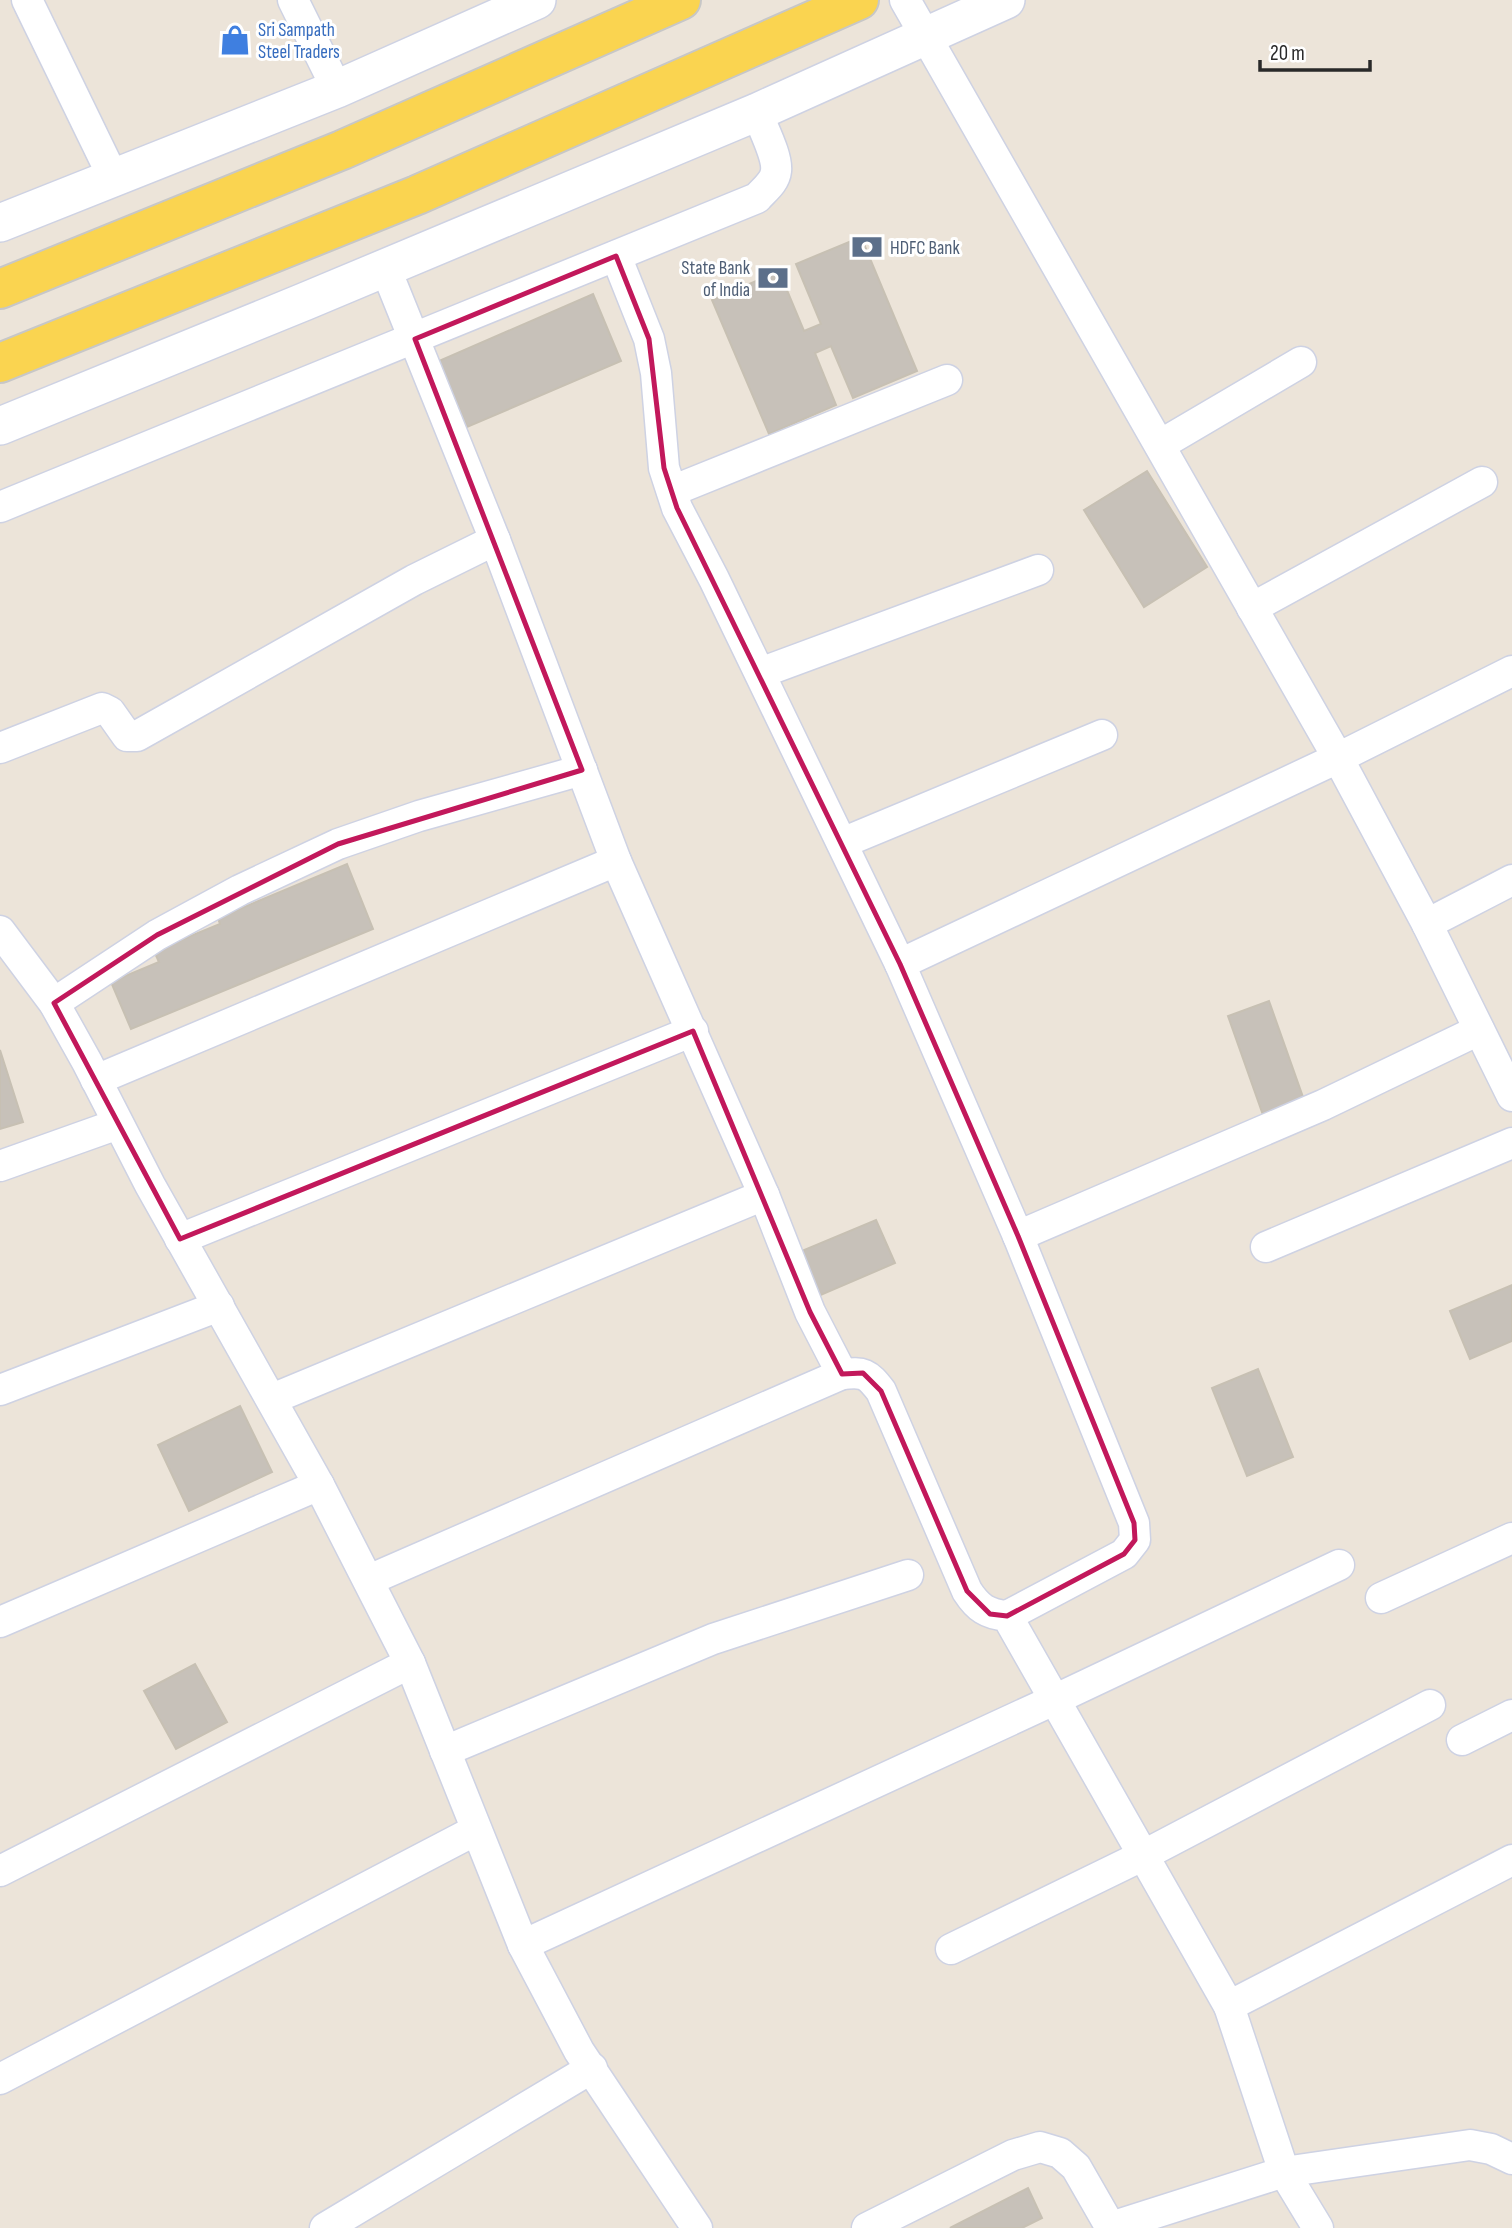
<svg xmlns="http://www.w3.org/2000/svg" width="1512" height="2228" font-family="'Sofia Sans Condensed',sans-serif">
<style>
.building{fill:#c7c1b9;stroke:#c7c0b3;stroke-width:2}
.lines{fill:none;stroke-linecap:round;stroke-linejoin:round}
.minor-casing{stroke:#ced2e3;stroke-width:33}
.tertiary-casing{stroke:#ced2e3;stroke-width:40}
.primary-casing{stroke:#c7c7c7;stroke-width:42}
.minor{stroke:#fff;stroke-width:30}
.tertiary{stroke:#fff;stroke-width:37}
.primary{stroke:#fad450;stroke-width:38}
.marked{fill:none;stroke:#c2185b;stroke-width:5;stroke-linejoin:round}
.labels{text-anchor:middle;stroke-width:6;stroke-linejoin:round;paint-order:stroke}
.shop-label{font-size:19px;fill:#366cbe;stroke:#fff;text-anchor:start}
.service-label{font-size:19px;fill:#4e5e75;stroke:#fff;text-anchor:start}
</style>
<rect width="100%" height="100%" fill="#ece4d9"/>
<g class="building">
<path d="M861 237 917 371 853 398 831 346 815 353 836 405 769 434 712 300 779 271 804 331 821 324 796 264Z"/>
<path d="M593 294 621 361 467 427 439 361Z"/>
<path d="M1147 471 1207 567 1144 607 1084 510Z"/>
<path d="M347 864 373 929 131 1029 111 982 159 962 154 951 220 924 218 918Z"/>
<path d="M1269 1001 1304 1100 1263 1115 1228 1016Z"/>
<path d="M0 1050 23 1122 0 1129Z"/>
<path d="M876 1220 895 1263 816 1297 797 1253Z"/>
<path d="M1512 1285V1341L1470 1359 1450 1311Z"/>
<path d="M1258 1369 1293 1457 1247 1476 1212 1388Z"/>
<path d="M240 1406 272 1472 189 1511 158 1445Z"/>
<path d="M195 1664 227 1722 176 1749 144 1691Z"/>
<path d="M1028 2188 1042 2218 1022 2228H950Z"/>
</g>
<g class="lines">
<g class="minor-casing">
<g id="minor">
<path d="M27 0 113 177"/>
<path d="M293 0 337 89"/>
<path d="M905 0 1338 758 1512 671"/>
<path d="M616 256 649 339 656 373 664 468 677 508 714 579 900 964"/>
<path d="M385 267 495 540 616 861 764 1195 810 1312 842 1374C864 1372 867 1373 881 1391L967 1591C978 1608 987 1614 1007 1616L1229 2006 1512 1860"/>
<path d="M1160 445 1301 362"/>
<path d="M672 491 947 380"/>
<path d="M0 507 757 198C764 190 775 182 776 171 778 156 762 127 757 112"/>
<path d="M1252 608 1482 482"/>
<path d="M760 673 1038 570"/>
<path d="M0 748 102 708 110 712 127 736H137L414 580 495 540"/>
<path d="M842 843 1102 735"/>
<path d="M1427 924 1512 880"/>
<path d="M0 931 54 1003 87 1062 150 1185 319 1485 410 1663 0 1871"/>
<path d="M54 1003 157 935 240 890 338 844 419 816 582 770"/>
<path d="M96 1080 616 861"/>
<path d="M0 1166 118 1124"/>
<path d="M1018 1236 1323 1105 1479 1030"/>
<path d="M180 1239 693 1031"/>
<path d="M1266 1247 1512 1143"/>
<path d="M0 1390 219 1306"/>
<path d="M272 1399 764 1195"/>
<path d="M369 1580 842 1374"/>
<path d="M1381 1598 1512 1538"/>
<path d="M1007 1616 1124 1554 1135 1540 1134 1523 1018 1236 900 964 1338 758 1427 924 1512 1096"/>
<path d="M0 1622 319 1485"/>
<path d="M410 1663 523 1945 579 2051 697 2228"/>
<path d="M1462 1740 1512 1715"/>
<path d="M445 1751 713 1639 908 1575"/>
<path d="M523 1945 1054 1700 1339 1565"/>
<path d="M951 1949 1142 1856 1430 1705"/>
<path d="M1229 2006 1284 2172 1318 2228"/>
<path d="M0 2079 476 1830"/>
<path d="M1111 2227 1284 2172 1470 2145 1491 2149 1512 2159"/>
<path d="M325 2228 592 2068"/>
<path d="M867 2228 1013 2155 1040 2147 1060 2153 1076 2167 1111 2228"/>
</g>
</g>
<g class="tertiary-casing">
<g id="tertiary">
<path d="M0 223 337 89 537 0"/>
<path d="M0 426 306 301 757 112 1006 0"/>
</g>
</g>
<g class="primary-casing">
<g id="primary">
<path d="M0 289 342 150 681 0"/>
<path d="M0 363 417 195 859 0"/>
</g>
</g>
<use href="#minor" class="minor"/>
<use href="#tertiary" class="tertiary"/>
<use href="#primary" class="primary"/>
</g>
<path class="marked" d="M616 256 649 339 664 468 677 508 900 964 1018 1236 1134 1523 1135 1540 1124 1554 1007 1616 990 1614 967 1591 881 1391 863 1373 842 1374 810 1312 693 1031 180 1239 54 1003 157 935 338 844 582 770 415 339Z"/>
<defs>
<g id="shop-bare" transform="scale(2.415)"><path d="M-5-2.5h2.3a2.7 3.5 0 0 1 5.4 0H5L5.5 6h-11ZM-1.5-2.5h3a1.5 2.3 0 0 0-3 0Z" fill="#3f7fe0" stroke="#fff" stroke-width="2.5" paint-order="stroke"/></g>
<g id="bank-bare" transform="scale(2.415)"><path d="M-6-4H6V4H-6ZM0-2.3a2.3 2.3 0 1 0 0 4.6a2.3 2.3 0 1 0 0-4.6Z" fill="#5c6f8a" stroke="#fff" stroke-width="2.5" paint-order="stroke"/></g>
</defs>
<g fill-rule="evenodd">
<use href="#shop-bare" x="235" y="40"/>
<use href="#bank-bare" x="867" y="247"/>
<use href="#bank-bare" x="773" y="278"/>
</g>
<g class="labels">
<g class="shop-label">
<text x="258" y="36">Sri Sampath<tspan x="258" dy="22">Steel Traders</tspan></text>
</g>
<g class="service-label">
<text x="890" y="254">HDFC Bank</text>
<text x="750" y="274" text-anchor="end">State Bank<tspan x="750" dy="22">of India</tspan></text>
</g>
</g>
<path d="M1260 60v10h110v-10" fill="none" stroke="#292929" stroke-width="3.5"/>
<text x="1270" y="60" font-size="21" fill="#292929" stroke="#ffffff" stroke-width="5" paint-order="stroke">20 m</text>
</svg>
